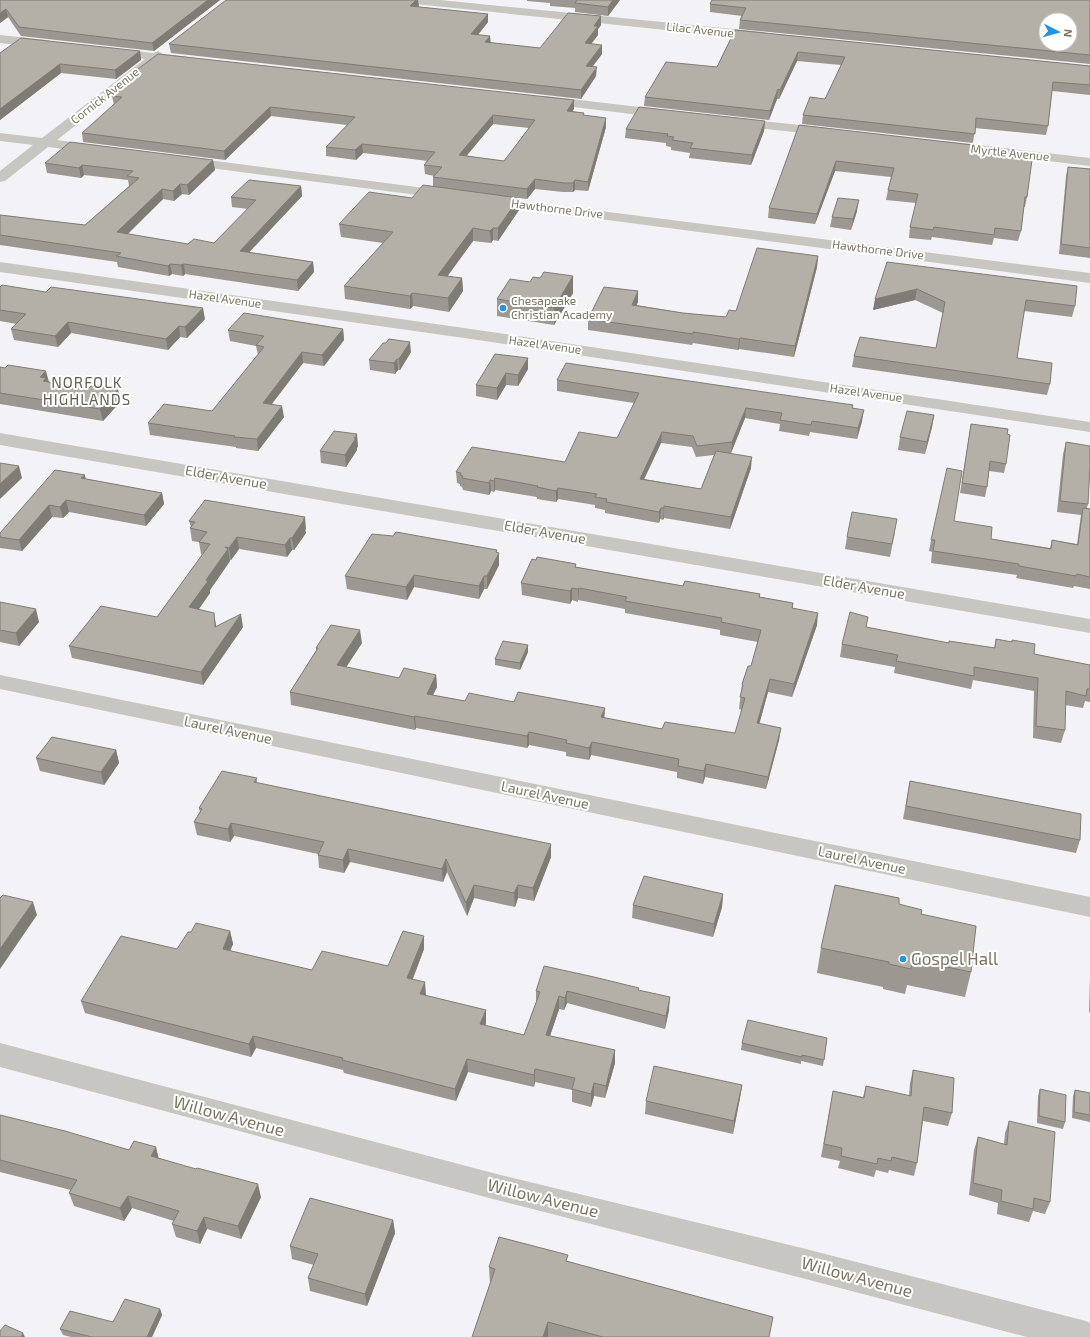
<svg xmlns="http://www.w3.org/2000/svg" width="1090" height="1337" font-family="'Exo 2',sans-serif">
<style>
.lines{fill:none;stroke-linecap:round;stroke-linejoin:round}
.minor{fill:#c8c6c1;fill-rule:evenodd}
.wall{fill:#9c9790;fill-rule:evenodd}
.shaded-wall{fill:#7f7b75}
.building{fill:#b5b0a7;stroke:#7f7b75;fill-rule:evenodd}
.poi-dot{fill:#2493e3;stroke:#fff;stroke-width:1.5}
.labels{text-anchor:middle;stroke-width:4;stroke-linejoin:round;paint-order:stroke}
.far-street-label{font-size:12px;fill:#7d7360;stroke:#fff}
.far-poi-label{font-size:12px;fill:#7d7360;stroke:#fff;text-anchor:start}
.street-label{font-size:14px;fill:#7d7360;stroke:#fff}
.neighbourhood-label{font-size:15px;letter-spacing:1px;fill:#686052;stroke:#fff}
.near-poi-label{font-size:17px;fill:#7d7360;stroke:#fff;text-anchor:start}
.near-street-label{font-size:17px;fill:#7d7360;stroke:#fff}
</style>
<rect width="100%" height="100%" fill="#f3f2f6"/>
<g class="lines">
<g class="minor">
<path d="M399 0H440L763 32 767 33 769 36 767 39 763 40 405 3 401 2Z"/>
<path d="M0 35 47 40 51 41 53 44 51 47 47 48 0 43Z"/>
<path d="M111 48 153 53 158 51 163 54 189 57 191 60 189 63 185 64 158 61 57 140 100 146 102 149 100 152 95 153 48 147 5 181 0 182V171L33 145 0 141V133L42 138 145 59 107 55 105 52 107 49Z"/>
<path d="M545 96 665 110 670 111 672 114 670 117 665 118 540 103 538 100 540 97Z"/>
<path d="M735 118 828 128 833 129 835 132 833 135 828 136 730 125 728 122 730 119Z"/>
<path d="M944 141 1090 158V166L939 148 937 145 939 142Z"/>
<path d="M185 157 448 191 453 192 455 195 453 198 448 199 180 164 178 161 180 158Z"/>
<path d="M490 197 1090 273V283L485 204 483 201 485 198Z"/>
<path d="M0 262 471 329 1090 422V432L471 339 0 272Z"/>
<path d="M0 433 1090 619V633L0 445Z"/>
<path d="M0 675 1090 897V917L0 689Z"/>
<path d="M0 1043 493 1173 802 1248 1086 1321 1090 1323V1337H1027L802 1278 493 1199 0 1067Z"/>
</g>
</g>
<g class="wall">
<path d="M0 0H220L154 51 21 36 8 17 0 23Z"/>
<path d="M527 0H620L608 16 575 12V8L550 6V3L527 1Z"/>
<path d="M1090 0V64L739 29 740 20 742 16 710 12V4Z"/>
<path d="M419 6 418 7 488 14V22L478 35 491 43 540 48 601 16V25L598 29V35L591 44 602 54 592 67 596 76 581 99 171 53 169 44Z"/>
<path d="M735 30 1090 66V95L1052 91 1048 126 1046 135 975 128 973 143 802 124 803 115 825 99 841 65 797 61 779 99H777L769 120 644 106 645 97 717 67Z"/>
<path d="M140 51 141 60 116 79 61 73 0 120V53Z"/>
<path d="M134 72 574 100V109L572 111 584 116 606 127 588 191 575 190 573 192H563L535 189 527 199 519 198V210L498 241 493 240 491 243 473 241 447 276 462 278 463 291 449 312 413 306 410 309 345 299 344 286 383 243 341 237 339 224 412 198 433 187V177L434 176 425 174 424 165 428 161 363 153 356 160 326 156V147L347 125 271 116 225 160 83 142 82 133 114 105 112 96 135 78ZM493 124 529 128 504 161 466 156Z"/>
<path d="M765 121 764 131 751 165 689 158 690 153 671 150V147L666 146V143L625 138 626 129Z"/>
<path d="M799 125 972 153 1027 197 1025 207H1024L1021 231 1018 241 994 238 992 245 932 237 931 240 909 238 910 227 916 203 886 200 888 190 891 177 835 171 815 224 768 218 769 208Z"/>
<path d="M213 160 215 170 189 195 182 194 174 201 163 199 128 234 188 244 214 243 248 209 232 207 231 197 301 186 302 196 249 252 313 262 314 272 298 291 185 274 183 276 172 274 169 276 118 267 117 262 0 245V215L85 225 129 186 128 180 84 175 81 178 47 173 45 163Z"/>
<path d="M1068 167 1090 169V258L1059 254 1066 176Z"/>
<path d="M857 211 851 230 830 227 832 217Z"/>
<path d="M818 256 817 267 794 357 739 349 738 350 693 343 692 345 588 330V319L638 291V302L636 305 683 313 726 317Z"/>
<path d="M887 262 1075 306 1072 317 1024 311 1017 358 1050 384 1047 395 852 367 854 356 936 348 943 313 915 300 873 310Z"/>
<path d="M573 276V293L554 325 497 316V299L530 282 540 278Z"/>
<path d="M0 287 205 319 187 338 180 337 168 350 71 333 58 347 14 340 11 329 17 324 0 321Z"/>
<path d="M343 329 344 340 324 366 303 363 272 404 284 417 258 451 236 448V447L150 435 148 423 212 411 258 355 256 346 230 341 228 330Z"/>
<path d="M386 343 411 352 400 370H398L395 374 370 370 369 360Z"/>
<path d="M528 358V369L518 386 506 385 497 400 476 396V385Z"/>
<path d="M0 367 49 382 88 389 118 390 121 401 103 421 0 404Z"/>
<path d="M557 380 853 408 862 421 857 439 810 432 809 436 779 431 780 424 745 418 731 453 751 468 730 529 664 518 663 520 660 519 659 523 605 513V510L595 508V505L558 499 556 502 537 499V497L495 490 494 492 491 491 489 495 463 490 462 487 460 486V484L457 483 456 472 565 462 617 438 634 403 557 391ZM661 443 692 447 696 457 714 455 701 489 644 479Z"/>
<path d="M934 415 932 427 925 454 898 450 900 437Z"/>
<path d="M971 424 1007 434 1006 464 1004 473 989 471 987 487 985 497 960 493Z"/>
<path d="M1066 442 1088 504 1087 508 1090 509V589L1074 586 1073 588 1016 578 1017 575 931 563 932 552 929 551 931 540 954 521 991 539 1050 548 1052 540 1077 544 1081 515 1057 512 1063 454Z"/>
<path d="M358 446 357 448V450L346 467 321 463 320 451Z"/>
<path d="M86 479 162 493 164 504 146 526 69 512 63 518 52 517 22 551 0 548V533Z"/>
<path d="M189 521 306 529 305 530 306 533 294 550H292L287 557 239 549 231 560H230V561L210 590V593L199 609 217 627H243L203 685 72 658 69 646 157 617 202 555 201 554 199 542 192 541 190 528 191 527Z"/>
<path d="M895 532 890 557 845 549 847 537Z"/>
<path d="M497 553H499V565L487 589H484L479 599 414 587 407 600 347 589 345 576Z"/>
<path d="M576 564V567L683 586 760 594V597L793 603V608L817 625 792 697 768 692 759 724 781 728 779 740 766 789 705 777 703 784 677 778V772L591 755 589 760 566 756V752L529 745 527 748 416 728 415 730 291 705 290 692 316 651V648L362 643 346 667 399 678 436 675 437 687 433 695 465 701 514 702 605 708 604 718 662 729 735 733 742 710 739 709 742 684 751 666 758 642 720 635V630L625 613V609L578 600V602L572 600 570 604 522 595 521 583Z"/>
<path d="M0 602 39 622 19 646 0 642Z"/>
<path d="M868 617 866 627 948 643 994 648 996 639 1034 654 1090 665V702L1085 701 1083 708 1065 705V730L1061 743 1033 738 1034 691 973 680 971 689 894 673 895 667 840 657 842 644Z"/>
<path d="M528 645V652L520 670 495 665V659Z"/>
<path d="M116 750 119 763 104 785 40 771 36 758Z"/>
<path d="M257 778V783L551 857 534 901 518 898 515 907 474 898 467 916 447 872 443 882 350 862 344 873 319 868 318 855V854L234 836 230 842 197 835 194 822 200 812 199 808Z"/>
<path d="M910 781 1080 840 1076 853 903 819Z"/>
<path d="M723 894 722 907 713 937 632 918 633 905Z"/>
<path d="M899 904 921 914 971 972 965 997 907 985 905 994 883 989V987L817 973 821 948Z"/>
<path d="M230 931 233 944 230 951 312 970 388 966 424 949 413 979 426 995V996L486 1010V1023L485 1026 524 1035 536 1002V991H639L669 1010 665 1029 567 1003 564 1010 559 1009 550 1036 615 1050V1063L605 1098 594 1096 591 1107 572 1102V1090L535 1082 534 1087 468 1072 456 1101 344 1073 343 1070 256 1048 251 1057 85 1013 81 1001 177 949Z"/>
<path d="M1090 976V1013L1089 1012Z"/>
<path d="M827 1038 823 1066 801 1061V1064L741 1050 742 1043Z"/>
<path d="M913 1070 952 1113 948 1126 923 1121 917 1163 914 1176 889 1170 888 1173 876 1170 874 1177 838 1168 840 1161 821 1157 833 1091 863 1097 866 1086 909 1096 910 1083Z"/>
<path d="M742 1085 740 1098 733 1134 645 1114 646 1101Z"/>
<path d="M1040 1089 1065 1122 1063 1129 1037 1123 1038 1096Z"/>
<path d="M1075 1090 1090 1093V1122L1072 1118 1073 1096Z"/>
<path d="M0 1115 159 1158 261 1197 241 1239 207 1229 200 1244 176 1237 172 1224 174 1221 132 1208 124 1221 74 1206 69 1193 71 1190 0 1172Z"/>
<path d="M1009 1121 1050 1202 1045 1214 1033 1211 1029 1222 997 1214 998 1203 969 1195 974 1150 978 1137 1004 1144 1005 1133Z"/>
<path d="M393 1220 395 1233 367 1306 310 1291 308 1278 314 1265 292 1259 290 1246Z"/>
<path d="M568 1261 769 1337H472L490 1284 489 1267Z"/>
<path d="M160 1309 162 1315 152 1337H71L63 1335 60 1329 113 1322Z"/>
</g>
<g class="shaded-wall">
<path d="M208 0H220L154 51 152 43Z"/>
<path d="M416 0H418L419 6 410 15V6Z"/>
<path d="M613 0H620L608 16V7Z"/>
<path d="M6 9 8 17 0 23V13Z"/>
<path d="M488 14V22L471 43V34Z"/>
<path d="M601 16V25L598 29V35L585 52V43L594 26Z"/>
<path d="M490 36 491 45 485 42Z"/>
<path d="M602 45V54L586 75V66Z"/>
<path d="M140 51 141 60 116 79 115 70Z"/>
<path d="M798 52 797 61 779 99 780 90Z"/>
<path d="M60 64 61 73 0 120V109Z"/>
<path d="M597 67 596 76 581 99V90Z"/>
<path d="M778 89 777 99 769 120 770 111Z"/>
<path d="M574 100V109L567 120V111Z"/>
<path d="M270 107 271 116 225 160 224 151Z"/>
<path d="M493 115V124L459 165V155Z"/>
<path d="M606 118V127L588 191V182Z"/>
<path d="M765 121 764 131 751 165 752 155Z"/>
<path d="M362 144 363 153 356 160 355 150Z"/>
<path d="M213 160 215 170 189 195 187 185Z"/>
<path d="M836 161 835 171 815 224 817 214Z"/>
<path d="M82 165 84 175 81 178 79 168Z"/>
<path d="M535 179V189L527 199V189Z"/>
<path d="M575 180V190L573 192V183Z"/>
<path d="M180 184 182 194 174 201 173 191Z"/>
<path d="M301 186 302 196 241 261 240 251Z"/>
<path d="M162 189 163 199 119 242 117 232Z"/>
<path d="M519 198V210L498 241V228Z"/>
<path d="M859 200 857 211 851 230 853 219Z"/>
<path d="M473 228V241L439 288 438 275Z"/>
<path d="M493 228V240L491 243 490 231Z"/>
<path d="M818 256 817 267 794 357 795 346Z"/>
<path d="M313 262 314 272 298 291 297 280Z"/>
<path d="M170 264 172 274 169 276 168 266Z"/>
<path d="M184 264 185 274 183 276 181 265Z"/>
<path d="M573 276V293L554 325V308Z"/>
<path d="M462 278 463 291 449 312 448 298Z"/>
<path d="M917 289 915 300 873 310 875 299Z"/>
<path d="M638 291V302L632 315V305Z"/>
<path d="M412 293 413 306 410 309V296Z"/>
<path d="M203 308 205 319 187 338 185 327Z"/>
<path d="M68 322 71 333 58 347 55 336Z"/>
<path d="M179 326 180 337 168 350 166 339Z"/>
<path d="M343 329 344 340 324 366 322 355Z"/>
<path d="M740 338 739 349 738 350 739 339Z"/>
<path d="M410 342 411 352 400 370 399 359Z"/>
<path d="M302 352 303 363 264 414 263 403Z"/>
<path d="M528 358V369L518 386V375Z"/>
<path d="M397 359 398 370 395 374 394 363Z"/>
<path d="M46 371 49 382 48 389 40 377Z"/>
<path d="M506 373V385L497 400V388Z"/>
<path d="M118 390 121 401 103 421 100 409Z"/>
<path d="M282 406 284 417 258 451 257 439Z"/>
<path d="M746 408 745 418 731 453 732 442Z"/>
<path d="M864 410 862 421 857 439 858 428Z"/>
<path d="M934 415 932 427 925 454 927 442Z"/>
<path d="M662 432 661 443 639 490 640 479Z"/>
<path d="M357 434 358 446 357 448V450L346 467 345 455Z"/>
<path d="M752 457 751 468 730 529 731 517Z"/>
<path d="M19 466 22 478 0 499V484Z"/>
<path d="M85 475 87 486 81 478Z"/>
<path d="M495 478V490L494 492V481Z"/>
<path d="M490 480 491 491 489 495V483Z"/>
<path d="M558 488V499L556 502V491Z"/>
<path d="M162 493 164 504 146 526 144 515Z"/>
<path d="M66 500 69 512 63 518 60 507Z"/>
<path d="M49 505 52 517 22 551 19 540Z"/>
<path d="M664 506V518L663 520 664 508Z"/>
<path d="M661 508 660 519 659 523V512Z"/>
<path d="M305 517 306 529 305 530 306 533 294 550 292 538Z"/>
<path d="M237 537 239 549 231 560 229 548Z"/>
<path d="M290 538 292 550 287 557 285 545Z"/>
<path d="M228 549 230 561 210 590V593L191 620 189 607 206 580Z"/>
<path d="M497 550V556L499 553V565L487 589V576Z"/>
<path d="M414 575V587L407 600 406 587Z"/>
<path d="M484 576V589L479 599V586Z"/>
<path d="M572 588V600L570 604V591Z"/>
<path d="M579 588 578 600V602V589Z"/>
<path d="M36 609 39 622 19 646 16 633Z"/>
<path d="M214 613 216 625 218 640 215 627Z"/>
<path d="M818 613 817 625 792 697 794 684Z"/>
<path d="M241 614 243 627 203 685 201 672Z"/>
<path d="M360 630 362 643 339 678 337 665Z"/>
<path d="M528 645V652L520 670V663Z"/>
<path d="M436 675 437 687 427 706V694Z"/>
<path d="M770 679 768 692 756 736 757 723Z"/>
<path d="M605 708 604 721 601 717Z"/>
<path d="M415 716 416 728 415 730 414 717Z"/>
<path d="M781 728 779 740 766 789 768 777Z"/>
<path d="M529 732V745L527 748V736Z"/>
<path d="M592 742 591 755 589 760V748Z"/>
<path d="M116 750 119 763 104 785 101 772Z"/>
<path d="M706 764 705 777 703 784 704 771Z"/>
<path d="M231 823 234 836 230 842 228 829Z"/>
<path d="M551 844V857L534 901 533 888Z"/>
<path d="M348 849 350 862 344 873 343 860Z"/>
<path d="M446 859 447 872 443 882 442 869Z"/>
<path d="M474 885V898L467 916 466 903Z"/>
<path d="M518 885V898L515 907 514 893Z"/>
<path d="M723 894 722 907 713 937 714 924Z"/>
<path d="M33 902 37 915 0 969V949Z"/>
<path d="M230 931 233 944 225 962 223 949Z"/>
<path d="M424 936V949L408 990 407 978Z"/>
<path d="M425 982 426 995 421 1007 420 994Z"/>
<path d="M567 991V1003L564 1010 565 998Z"/>
<path d="M559 996V1009L546 1048V1035Z"/>
<path d="M670 997 669 1010 665 1029 666 1016Z"/>
<path d="M486 1010V1023L481 1037 480 1024Z"/>
<path d="M253 1036 256 1048 251 1057 249 1044Z"/>
<path d="M615 1050V1063L605 1098 606 1086Z"/>
<path d="M467 1059 468 1072 456 1101 455 1089Z"/>
<path d="M535 1069V1082L534 1087V1075Z"/>
<path d="M594 1083V1096L591 1107V1094Z"/>
<path d="M742 1085 740 1098 733 1134 734 1121Z"/>
<path d="M156 1147 159 1160 151 1156Z"/>
<path d="M258 1184 261 1197 241 1239 238 1226Z"/>
<path d="M128 1196 132 1208 124 1221 120 1208Z"/>
<path d="M204 1217 207 1229 200 1244 197 1231Z"/>
<path d="M393 1220 395 1233 367 1306 365 1294Z"/>
<path d="M160 1309 162 1315 152 1337H147Z"/>
<path d="M548 1322V1337H543Z"/>
<path d="M23 1333 25 1337H21Z"/>
</g>
<g class="building">
<path d="M0 0H208L152 43 19 27 6 9 0 13Z"/>
<path d="M226 0H416L410 6 488 14 471 34 490 36 485 42 540 48 568 13 601 16 594 26H598L585 43 602 45 586 66 597 67 581 90 169 44Z"/>
<path d="M577 0H613L608 7 575 3Z"/>
<path d="M712 0H1090V55L740 20 746 8 710 4ZM1046 20H1070V44H1046Z"/>
<path d="M735 30 1090 66V85L1053 82 1048 126 976 118 975 134 803 115 810 97 825 99 845 57 798 52 780 90 778 89 770 111 645 97 666 62 717 67Z"/>
<path d="M21 38 140 51 115 70 60 64 0 109V53Z"/>
<path d="M158 54 574 100 567 111 584 113 583 115 606 118 588 182 575 180 573 183H564L535 179 527 189 433 177 442 167 424 165 435 152 362 144 355 150 326 147 355 117 340 115 270 107 224 151 82 133 122 97 112 96 141 73 134 72ZM493 115 535 120 504 161 459 155Z"/>
<path d="M639 107 765 121 752 155 690 148 693 143 672 140 674 137 667 136 668 134 626 129Z"/>
<path d="M799 125 973 145 972 153 1032 160 1027 197H1025L1021 231 995 228 994 235 934 227 933 230 910 227 918 194 888 190 894 168 836 161 817 214 769 208Z"/>
<path d="M70 142 213 160 187 185 180 184 173 191 162 189 117 232 188 244 194 239 214 243 256 200 231 197 249 180 301 186 240 251 313 262 297 280 184 264 181 265 170 264 168 266 116 256 121 253 0 235V215L85 225 139 178 127 176 133 171 82 165 79 168 45 163Z"/>
<path d="M1068 167 1090 169V248L1061 244Z"/>
<path d="M423 185 519 198 498 228H493L490 231 473 228 438 275 462 278 448 298 412 293 410 296 344 286 393 232 339 224 369 192 412 198Z"/>
<path d="M838 198 859 200 853 219 832 217Z"/>
<path d="M757 248 818 256 795 346 740 338 739 339 693 332V334L588 319 604 287 638 291 632 305 683 313 726 317 729 310 736 311Z"/>
<path d="M887 262 1077 286 1075 306 1026 300 1017 358 1052 363 1050 384 854 356 860 337 936 348 945 302 917 289 875 299Z"/>
<path d="M544 272 573 276 554 308 497 299 510 279 530 282 533 277 540 278Z"/>
<path d="M2 285 46 292 51 287 203 308 185 327 179 326 166 339 68 322 55 336 11 329 26 314 0 310V287Z"/>
<path d="M244 313 343 329 322 355 302 352 263 403 282 406 257 439 234 437 235 436 148 423 164 404 212 411 264 347 256 345 264 336 228 330Z"/>
<path d="M389 339 410 342 399 359H397L394 363 369 360 383 343H386Z"/>
<path d="M495 354 528 358 518 375 506 373 497 388 476 385Z"/>
<path d="M566 363 853 405 852 408 864 410 858 428 812 421 811 425 780 420 782 413 746 408 732 442 697 446 693 436 662 432 640 479 701 489 716 451 752 457 731 517 664 506V508H661L659 512 606 502 607 499 595 497 597 494 558 488 556 491 537 487 538 486 495 478 494 481 490 480 489 483 462 478 463 476 460 475 461 473 456 472 472 447 565 462 579 432 617 438 639 393 557 380Z"/>
<path d="M8 365 46 371 40 377 46 378 43 381 88 389 91 386 118 390 100 409 0 393V367L5 368Z"/>
<path d="M907 411 934 415 927 442 900 437Z"/>
<path d="M971 424 1008 429 1007 434 1010 435 1006 464 990 461 987 487 962 483Z"/>
<path d="M334 431 357 434 354 438H356L345 455 320 451Z"/>
<path d="M1066 442 1090 446V466L1088 504 1060 501Z"/>
<path d="M0 463 19 466 0 484Z"/>
<path d="M947 468 962 471 954 521 992 527 991 539 1051 549 1052 540 1078 545 1083 508 1090 509V577L1077 574 1076 576 1019 566V564L933 551 935 540H931Z"/>
<path d="M55 470 85 475 81 478 162 493 144 515 66 500 60 507 49 505 19 540 0 537V533Z"/>
<path d="M205 500 305 517 303 520H304L292 538H290L285 545 237 537 229 548 225 547 228 549 206 580 208 581 189 607 214 613 215 627 241 614 201 672 69 646 101 606 157 617 210 544 199 542 207 532 190 528 195 522 189 521Z"/>
<path d="M852 512 897 519 892 544 847 537Z"/>
<path d="M396 532 497 550 496 552 499 553 487 576H484L479 586 414 575 406 587 345 576 372 534 393 536Z"/>
<path d="M537 557 576 564 575 567 683 586 685 581 760 594 759 597 793 603 792 608 818 613 794 684 770 679 757 723 781 728 768 777 706 764 704 771 678 766 679 759 592 742 589 748 566 743 567 740 529 732 527 736 415 716 414 717 290 692 318 648H316L331 625 360 630 337 665 399 678 404 668 436 675 427 694 465 701 469 693 514 702 518 692 605 708 601 717 662 729 665 722 735 733 745 698 740 697 743 685 742 684 748 666H751L761 630 721 622 722 618 625 601 627 597 579 588 578 589 572 588 570 591 521 583 532 559 536 560Z"/>
<path d="M0 602 36 609 16 633 0 630Z"/>
<path d="M850 612 868 617 866 627 949 643V641L995 648 996 639 1012 642V640L1035 644 1034 654 1090 665V689H1087L1086 696 1066 691 1065 730 1036 726 1038 678 974 667V676L896 661 898 655 842 644Z"/>
<path d="M503 641 528 645 520 663 495 659Z"/>
<path d="M52 737 116 750 101 772 36 758Z"/>
<path d="M222 771 257 778 254 782 551 844 533 888 518 885 514 893 474 885 466 903 446 859 442 869 348 849 343 860 318 855 324 842 231 823 228 829 194 822 202 809 199 808Z"/>
<path d="M910 781 1081 814 1080 840 906 806Z"/>
<path d="M644 876 723 894 714 924 633 905Z"/>
<path d="M835 885 899 898V904L922 910 921 914 976 926 971 972 912 960 911 969 889 964V962L821 948Z"/>
<path d="M3 895 33 902 0 949V898Z"/>
<path d="M196 923 230 931 223 949 312 970 322 951 388 966 403 931 424 936 407 978 425 982 420 994 486 1010 480 1024 524 1035 540 992 536 991 544 966 594 977 639 988 638 990 670 997 666 1016 567 991 565 998 559 996 546 1035 615 1050 606 1086 594 1083 591 1094 572 1089 575 1078 535 1069 534 1075 467 1059 455 1089 342 1060 343 1058 253 1036 249 1044 81 1001 121 936 177 949 188 932H191Z"/>
<path d="M748 1020 827 1038 824 1060 802 1055V1057L742 1043Z"/>
<path d="M654 1066 742 1085 734 1121 646 1101Z"/>
<path d="M913 1070 954 1078 952 1113 924 1107 917 1163 892 1157 891 1161 878 1158 877 1164 841 1156 842 1148 824 1144 833 1091 864 1098 866 1086 911 1096Z"/>
<path d="M1040 1089 1066 1095 1065 1122 1039 1116Z"/>
<path d="M1075 1090 1090 1093V1115L1074 1112Z"/>
<path d="M0 1115 65 1131 129 1150 134 1141 156 1147 151 1156 196 1169 197 1168 258 1184 238 1226 204 1217 197 1231 172 1224 179 1211 128 1196 120 1208 69 1193 77 1180 0 1160Z"/>
<path d="M1009 1121 1055 1132 1050 1202 1034 1198 1033 1209 1001 1201 1002 1190 973 1183 978 1137 1007 1145Z"/>
<path d="M310 1198 393 1220 365 1294 308 1278 318 1254 290 1246Z"/>
<path d="M499 1237 568 1255 566 1261 773 1317 769 1337H603L548 1322 543 1337H472L495 1269 489 1267Z"/>
<path d="M125 1299 160 1309 147 1337H92L60 1329 70 1311 113 1322Z"/>
<path d="M5 1325 23 1333 21 1337H0V1331Z"/>
</g>
<g class="poi-dot">
<circle cx="503" cy="308" r="4"/>
<circle cx="903" cy="959" r="4"/>
</g>
<g class="labels">
<g class="far-street-label">
<text transform="translate(700 30) rotate(6)" y="4">Lilac Avenue</text>
<text transform="translate(105 96) rotate(-38)" y="4">Cornick Avenue</text>
<text transform="translate(1010 153) rotate(6)" y="4">Myrtle Avenue</text>
<text transform="translate(557 209) rotate(7)" y="4">Hawthorne Drive</text>
<text transform="translate(878 250) rotate(7)" y="4">Hawthorne Drive</text>
<text transform="translate(225 299) rotate(8)" y="4">Hazel Avenue</text>
<text transform="translate(545 345) rotate(8)" y="4">Hazel Avenue</text>
<text transform="translate(866 393) rotate(8)" y="4">Hazel Avenue</text>
</g>
<g class="far-poi-label">
<text x="511" y="305">Chesapeake<tspan x="511" dy="14">Christian Academy</tspan></text>
</g>
<g class="street-label">
<text transform="translate(226 477) rotate(10)" y="5">Elder Avenue</text>
<text transform="translate(545 532) rotate(10)" y="5">Elder Avenue</text>
<text transform="translate(864 587) rotate(10)" y="5">Elder Avenue</text>
<text transform="translate(228 730) rotate(12)" y="5">Laurel Avenue</text>
<text transform="translate(545 795) rotate(12)" y="5">Laurel Avenue</text>
<text transform="translate(862 860) rotate(12)" y="5">Laurel Avenue</text>
</g>
<g class="neighbourhood-label">
<text x="87" y="388">NORFOLK<tspan x="87" dy="17">HIGHLANDS</tspan></text>
</g>
<g class="near-poi-label">
<text x="911" y="965">Gospel Hall</text>
</g>
<g class="near-street-label">
<text transform="translate(229 1116) rotate(15)" y="6">Willow Avenue</text>
<text transform="translate(543 1198) rotate(14)" y="6">Willow Avenue</text>
<text transform="translate(857 1277) rotate(15)" y="6">Willow Avenue</text>
</g>
</g>
<g transform="translate(1058 32) rotate(96)"><circle r="19" fill="#ffffff" stroke="#cbc7bf"/>
<path d="M0-3L7 15L0 10L-7 15Z" fill="#2493e3"/>
<text y="-6" font-size="11" font-weight="bold" text-anchor="middle" fill="#7d7360">N</text>
</g>
</svg>
